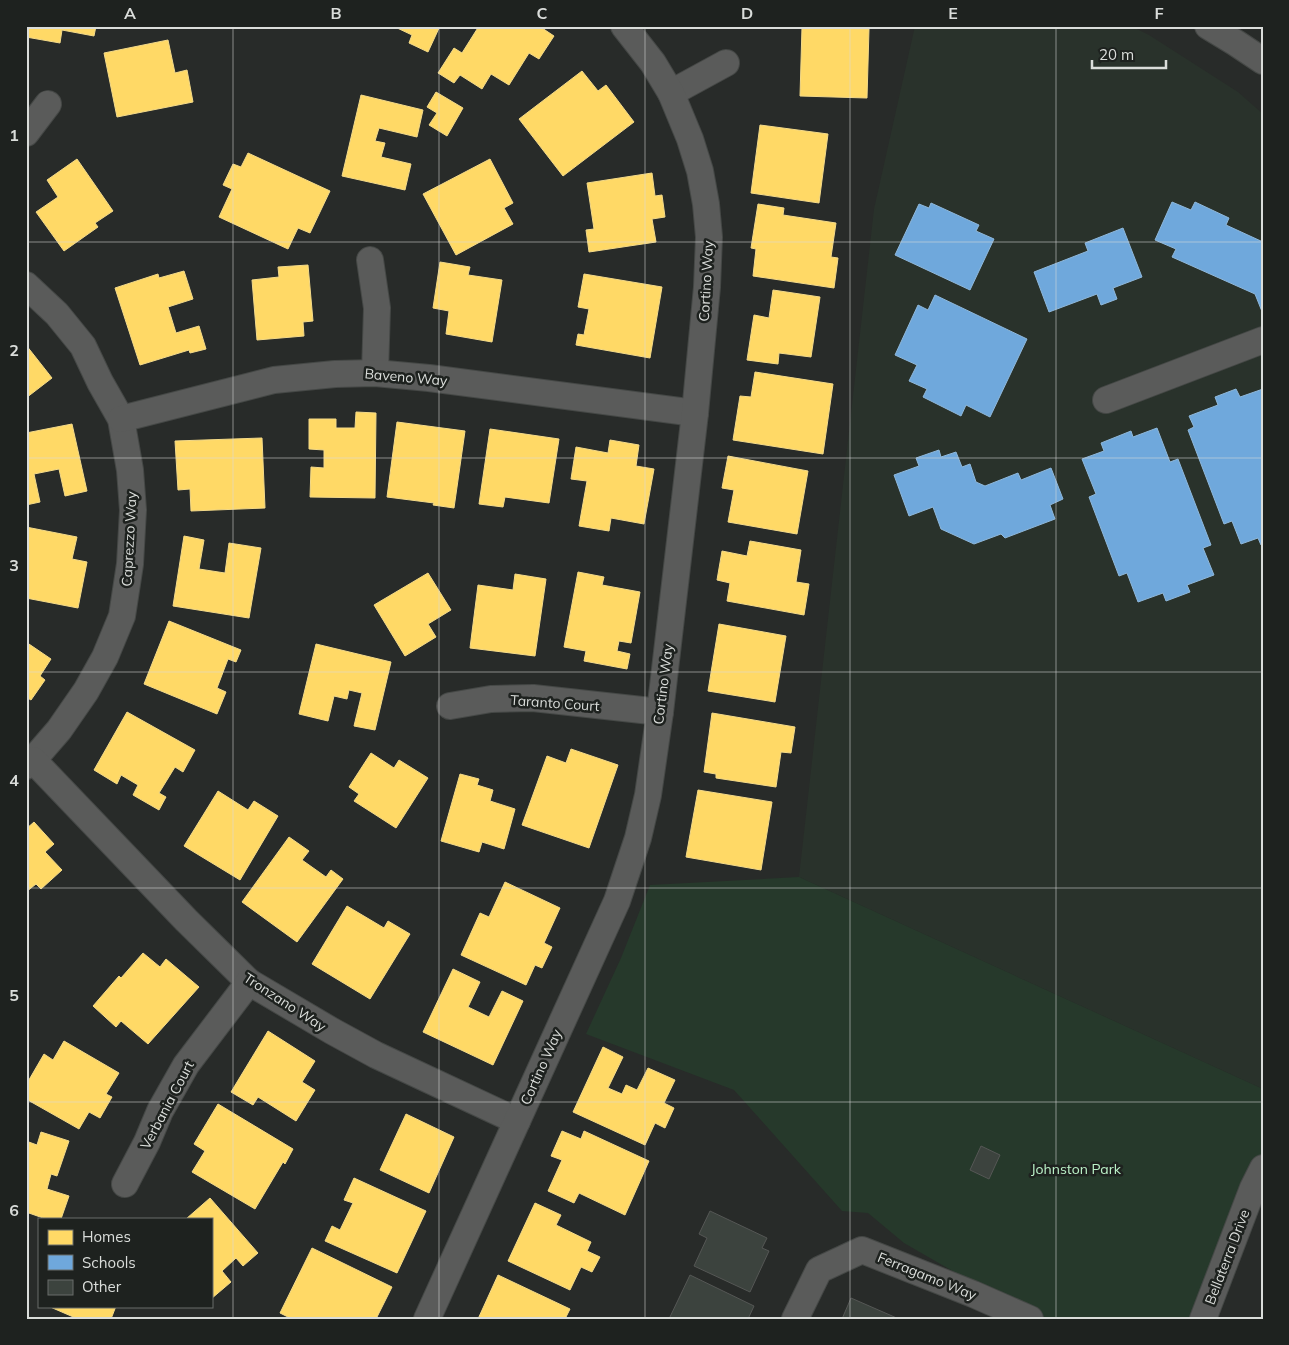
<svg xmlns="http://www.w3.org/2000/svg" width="1289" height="1345" font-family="Mulish,sans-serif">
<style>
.built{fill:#29322b}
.green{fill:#26392b}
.homes{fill:#ffd966;stroke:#f4da89}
.schools{fill:#6fa8dc;stroke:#8fb8db}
.building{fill:#3c433e;stroke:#555755}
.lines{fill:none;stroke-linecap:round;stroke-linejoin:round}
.minor-casing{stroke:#454846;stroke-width:28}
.minor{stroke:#5a5b5a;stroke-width:26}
.grid{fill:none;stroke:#daddda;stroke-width:1;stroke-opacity:0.55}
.labels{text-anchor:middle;stroke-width:5;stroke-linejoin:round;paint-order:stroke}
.street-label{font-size:14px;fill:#daddda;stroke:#1e221f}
.park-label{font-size:14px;fill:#bbf2c8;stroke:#1e221f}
.neatline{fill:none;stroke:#daddda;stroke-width:2}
.grid-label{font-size:16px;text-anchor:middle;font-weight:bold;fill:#daddda}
</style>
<rect width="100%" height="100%" fill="#282b29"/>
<path class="built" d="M915 26H1131L1149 35 1238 92 1263 114V1089L799 877 874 209Z"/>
<path class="green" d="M799 877 1263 1089V1182L1204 1319H1036L904 1243 868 1213 842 1211 734 1090 586 1034 621 958 650 885Z"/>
<g class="homes">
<path d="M26 26H96L94 36 62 30 60 43 26 37Z"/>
<path d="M393 26H440L428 52 409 43 412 35Z"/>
<path d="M479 26H539L554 36 539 59 529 53 509 85 491 74 482 89 460 75 454 83 438 73 454 48 462 53Z"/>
<path d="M802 27 869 29 867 98 800 96Z"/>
<path d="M168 40 175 73 187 70 193 102 117 117 104 53Z"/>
<path d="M582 71 598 91 606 85 634 122 563 176 519 119Z"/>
<path d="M436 92 463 108 447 136 429 125 437 113 427 107Z"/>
<path d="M361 95 423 110 417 137 379 128 375 141 385 143 381 157 411 164 405 190 342 176Z"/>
<path d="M760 125 828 134 819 203 751 193Z"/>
<path d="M248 153 330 191 310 233 298 228 288 249 219 217 232 189 223 185 233 164 241 167Z"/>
<path d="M77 159 113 211 95 223 98 227 64 251 36 212 58 197 47 180Z"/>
<path d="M490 159 513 203 504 208 513 224 456 255 423 194Z"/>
<path d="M652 173 655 196 662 195 665 217 652 219 656 242 589 252 586 230 594 229 587 183Z"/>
<path d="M758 204 784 208 783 215 836 223 831 257 838 258 834 288 753 276 756 249 751 248Z"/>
<path d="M440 262 470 267 468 275 502 280 492 342 446 334 449 311 433 308Z"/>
<path d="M308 265 313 321 303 322 304 336 257 340 252 280 279 277 278 267Z"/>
<path d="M184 271 193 299 168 307 176 333 199 326 206 349 190 353 189 350 140 365 115 288 158 274 159 278Z"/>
<path d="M584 274 662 287 650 358 576 345 578 334 584 335 589 309 578 307Z"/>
<path d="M773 290 820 297 811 357 779 353 778 364 747 360 754 315 769 318Z"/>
<path d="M26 345 52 378 26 398Z"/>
<path d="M755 372 833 384 823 454 733 440 740 396 751 397Z"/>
<path d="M356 412 376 413 375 498 310 497 311 467 324 468V450L309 449V419H336V428H355Z"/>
<path d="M397 422 465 431 454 508 433 505 434 503 387 497Z"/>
<path d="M72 424 87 491 65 496 59 469 34 474 40 502 26 505V433Z"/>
<path d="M490 429 559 439 549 503 505 497 503 507 479 504Z"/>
<path d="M262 438 265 508 191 511 190 489 178 490 175 441Z"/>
<path d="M610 440 639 445 636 466 654 469 644 524 611 518 609 531 579 526 587 481 571 479 576 447 608 453Z"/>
<path d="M728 456 808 471 797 534 728 522 734 490 722 488Z"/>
<path d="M26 527 77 537 72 559 87 562 78 608 26 598Z"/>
<path d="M184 536 204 540 199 569 225 573 229 543 261 548 249 618 173 606Z"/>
<path d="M750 541 801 550 796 582 809 584 804 615 727 601 730 583 717 580 722 551 747 556Z"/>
<path d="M578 572 604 577 602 585 640 592 631 643 619 641 617 651 630 654 627 669 584 661 586 651 564 647Z"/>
<path d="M428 573 451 610 428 624 436 637 405 656 374 605Z"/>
<path d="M515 574 546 579 535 656 470 648 478 585 513 590Z"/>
<path d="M169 621 241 650 236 662 228 659 217 688 226 692 217 714 144 684Z"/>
<path d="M719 624 786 636 775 702 708 691Z"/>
<path d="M26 642 51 659 40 676 45 680 31 700 26 697Z"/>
<path d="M316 644 391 662 375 730 354 726 362 693 349 690 347 699 334 696 328 721 299 714Z"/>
<path d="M127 712 195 750 183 772 175 767 159 793 166 797 159 810 133 795 138 785 121 775 117 784 94 770Z"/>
<path d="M712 713 795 727 791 753 781 752 776 787 716 778V774L704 772Z"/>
<path d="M571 749 618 765 589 848 522 825 547 756 566 763Z"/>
<path d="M371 753 394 768 399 760 428 778 396 828 354 801 359 794 349 787Z"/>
<path d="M460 774 479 779 477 785 493 790 490 801 515 809 504 849 482 842 479 852 441 841Z"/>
<path d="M698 790 772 802 761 870 686 857Z"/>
<path d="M218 791 248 810 254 801 278 816 240 880 184 846Z"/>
<path d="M34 822 54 844 45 852 62 870 41 889 36 884 26 892V829Z"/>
<path d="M289 837 309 851 302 860 326 877 331 870 343 879 297 942 242 902Z"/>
<path d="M505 882 560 908 544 943 552 947 542 968 535 965 526 985 461 955 480 913 489 917Z"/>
<path d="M347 906 384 928 388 921 410 934 370 999 312 964Z"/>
<path d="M143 953 160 967 166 959 199 987 148 1044 121 1021 116 1027 93 1006 119 976 121 978Z"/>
<path d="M453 969 480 982 468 1007 489 1017 502 991 523 1001 493 1065 423 1032Z"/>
<path d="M268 1031 315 1061 302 1082 315 1090 296 1121 258 1097 253 1105 231 1092Z"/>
<path d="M64 1041 119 1073 106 1094 112 1097 100 1118 89 1112 79 1129 26 1099V1085L44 1054 53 1060Z"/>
<path d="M603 1047 623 1057 608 1088 622 1094 626 1085 637 1090 648 1068 675 1080 664 1103 674 1108 665 1128 655 1123 645 1145 573 1112Z"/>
<path d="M218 1104 293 1149 285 1164 283 1162 255 1209 192 1172 205 1151 194 1144Z"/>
<path d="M406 1114 454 1137 429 1193 380 1170Z"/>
<path d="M562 1131 581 1139 584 1131 649 1161 625 1215 579 1193 574 1203 548 1191 562 1160 551 1156Z"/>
<path d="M41 1132 69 1141 57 1176 51 1174 47 1189 69 1196 61 1219H46L26 1212V1141L37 1145Z"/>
<path d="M354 1178 426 1211 397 1273 325 1241 332 1226 340 1230 353 1203 344 1200Z"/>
<path d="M210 1198 258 1253 243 1266 236 1258 222 1271 231 1282 211 1299V1219H186Z"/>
<path d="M535 1203 561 1215 556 1225 591 1242 587 1251 600 1257 592 1272 581 1267 570 1290 508 1261Z"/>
<path d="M312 1248 392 1287 376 1319H292L280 1313Z"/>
<path d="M498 1275 570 1309 565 1319H478Z"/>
<path d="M48 1306H116L111 1319H78Z"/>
</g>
<g class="schools">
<path d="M1172 202 1191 210 1195 202 1229 218 1226 225 1263 242V314L1255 294 1172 257 1176 249 1155 240Z"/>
<path d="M931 203 979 225 976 231 994 239 970 290 895 255 919 204 929 208Z"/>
<path d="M1123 228 1142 277 1113 288 1117 299 1101 305 1097 294 1049 312 1034 272 1088 251 1085 243Z"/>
<path d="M935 295 1027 339 990 417 966 405 961 416 923 397 927 389 909 381 917 365 895 355 918 305 928 310Z"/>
<path d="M1236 389 1240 397 1263 389V544L1261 545 1258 538 1241 544 1232 521 1224 524 1188 430 1194 427 1189 416 1218 405 1215 397Z"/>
<path d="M1157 428 1170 462 1178 459 1211 545 1203 548 1214 575 1187 585 1190 592 1166 601 1163 593 1138 602 1127 573 1119 576 1089 497 1096 494 1082 459 1104 451 1101 443 1131 431 1133 437Z"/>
<path d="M939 450 941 457 956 452 962 467 970 464 976 482 985 486 1018 473 1021 480 1051 468 1063 499 1050 505 1055 519 1005 538 1001 534 974 544 941 529 933 507 909 516 894 475 919 466 916 458Z"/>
</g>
<g class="building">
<path d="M981 1146 1000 1155 989 1179 970 1170Z"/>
<path d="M710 1211 767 1238 762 1248 769 1251 750 1292 694 1266 707 1238 699 1234Z"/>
<path d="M690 1275 754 1306 748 1319H669Z"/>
<path d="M851 1298 899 1319H842Z"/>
</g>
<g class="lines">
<g class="minor-casing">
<g id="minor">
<path d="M1208 26 1236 43 1263 61"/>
<path d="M671 93 726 63"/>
<path d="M26 133 48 104"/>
<path d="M370 260 377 308 375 373"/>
<path d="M26 285 57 314 83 346 100 382 121 419 130 470 133 510 130 564 122 616 105 657 86 691 59 730 33 760 26 766"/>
<path d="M1106 400 1263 340"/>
<path d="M121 419 274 380 335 374 375 373 429 378 695 413"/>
<path d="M450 706 491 699 533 698 660 712"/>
<path d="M33 760 186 920 249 982 332 1031 376 1055 517 1121"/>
<path d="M125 1184 147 1142 160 1111 186 1065 249 982"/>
<path d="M427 1319 617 901 638 838 648 795 660 712 695 413 707 287 709 237 706 204 700 171 690 139 671 93 653 63 624 26"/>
<path d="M795 1319 819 1270 862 1250 973 1294 1030 1319"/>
<path d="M1203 1319 1253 1188 1263 1168"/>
</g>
</g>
<use href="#minor" class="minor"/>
</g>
<path class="grid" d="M233 26V1319M439 26V1319M645 26V1319M850 26V1319M1056 26V1319M26 242H1263M26 458H1263M26 672H1263M26 888H1263M26 1102H1263"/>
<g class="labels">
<g class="street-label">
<text transform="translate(706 281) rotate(-87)" y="5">Cortino Way</text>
<text transform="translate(406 377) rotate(5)" y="5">Baveno Way</text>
<text transform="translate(129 539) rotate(-87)" y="5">Caprezzo Way</text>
<text transform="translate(663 684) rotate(-83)" y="5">Cortino Way</text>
<text transform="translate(555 703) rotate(4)" y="5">Taranto Court</text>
<text transform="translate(285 1002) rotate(33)" y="5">Tronzano Way</text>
<text transform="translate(541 1067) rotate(-66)" y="5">Cortino Way</text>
<text transform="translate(167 1105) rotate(-62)" y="5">Verbania Court</text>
<text transform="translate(1227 1257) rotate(-69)" y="5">Bellaterra Drive</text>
<text transform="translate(927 1276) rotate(22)" y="5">Ferragamo Way</text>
</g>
<g class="park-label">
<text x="1076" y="1174">Johnston Park</text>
</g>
</g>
<rect width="1289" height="1345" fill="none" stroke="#1e221f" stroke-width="55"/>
<rect x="38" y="1218" width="175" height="90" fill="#1e221f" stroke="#696d6a"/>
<rect x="48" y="1230" width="25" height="15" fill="#ffd966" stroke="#696d6a"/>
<text x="82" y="1242" font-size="15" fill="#daddda">Homes</text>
<rect x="48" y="1255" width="25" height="15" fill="#6fa8dc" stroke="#696d6a"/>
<text x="82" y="1268" font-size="15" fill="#daddda">Schools</text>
<rect x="48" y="1280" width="25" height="15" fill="#3c433e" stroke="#696d6a"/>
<text x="82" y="1292" font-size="15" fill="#daddda">Other</text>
<path d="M1092 60v8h74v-8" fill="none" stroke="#daddda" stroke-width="2.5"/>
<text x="1099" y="60" font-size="15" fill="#daddda" stroke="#1e221f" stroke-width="4" paint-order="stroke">20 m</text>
<rect x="28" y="28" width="1234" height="1290" class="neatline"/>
<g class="grid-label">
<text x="130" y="19">A</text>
<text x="336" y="19">B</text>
<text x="542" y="19">C</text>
<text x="747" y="19">D</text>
<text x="953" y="19">E</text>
<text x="1159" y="19">F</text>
<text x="14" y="141">1</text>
<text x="14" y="356">2</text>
<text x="14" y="571">3</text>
<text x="14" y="786">4</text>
<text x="14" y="1001">5</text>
<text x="14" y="1216">6</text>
</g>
</svg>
